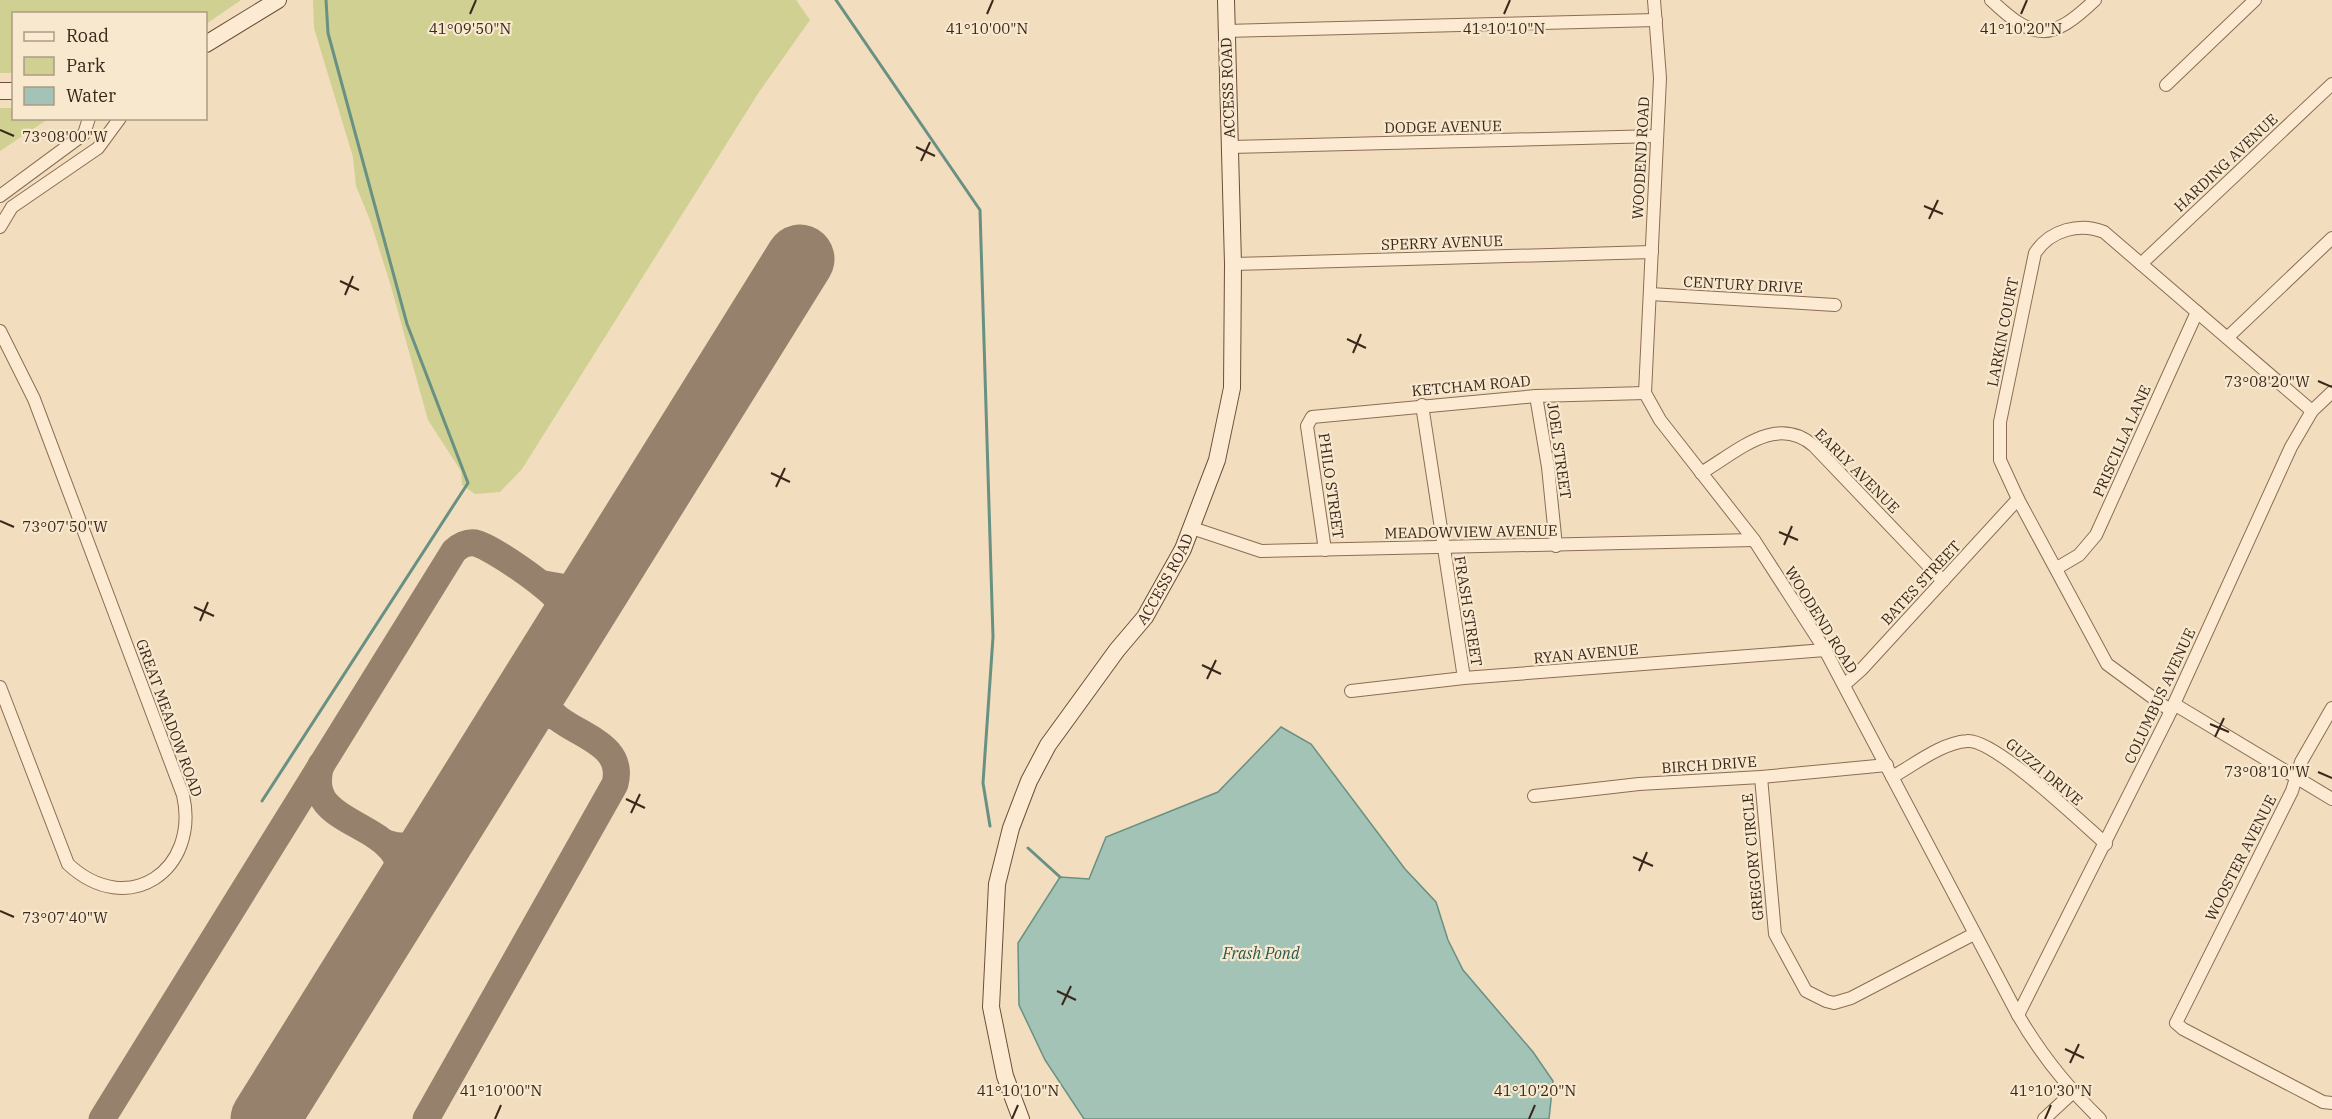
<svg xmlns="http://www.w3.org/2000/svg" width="2332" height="1119" font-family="'IBM Plex Serif',serif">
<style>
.green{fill:#cfd091}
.water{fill:#a2c3b6;stroke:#689183;stroke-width:1.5}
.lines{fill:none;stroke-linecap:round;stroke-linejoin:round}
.stream{stroke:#689183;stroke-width:3}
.taxiway{stroke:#96826c;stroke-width:27}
.runway{stroke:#96826c;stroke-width:69}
.minor-casing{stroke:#8b6d55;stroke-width:14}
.secondary-casing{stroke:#6d4e38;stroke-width:18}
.minor{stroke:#fcebd2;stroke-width:12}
.secondary{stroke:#fcebd2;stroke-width:16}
.ticks{fill:none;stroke:#39271b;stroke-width:2}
.labels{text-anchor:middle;stroke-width:4.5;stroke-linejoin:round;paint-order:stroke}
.street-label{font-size:15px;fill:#39271b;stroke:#f8e8ce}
.water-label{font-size:16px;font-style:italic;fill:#295b53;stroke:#f8e8ce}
.ticks-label{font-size:15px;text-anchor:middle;fill:#39271b;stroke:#f8e8ce;stroke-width:4.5;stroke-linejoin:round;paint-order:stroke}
</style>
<rect width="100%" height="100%" fill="#f2ddbe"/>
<g class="green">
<path d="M0 0H241L206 24V14H14L13 73H0Z"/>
<path d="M313 0H796L810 20 759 92 522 469 500 492 475 494 462 485 461 471 428 420 390 283 370 220 356 186 353 157 314 28Z"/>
<path d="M0 108H13L14 118 48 119 0 151Z"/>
</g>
<path class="water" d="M1281 727 1311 744 1405 869 1436 902 1448 940 1463 970 1533 1052 1553 1081 1549 1119H1084L1045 1060 1019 1005 1018 943 1060 877 1089 879 1106 837 1218 792Z"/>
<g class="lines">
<g class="stream">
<path d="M836 0 980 210 993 637 983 783 990 826"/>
<path d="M262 801 468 483 407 324 328 33 326 0"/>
<path d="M1028 848 1060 877"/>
</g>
<g class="taxiway">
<path d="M544 584 573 589 605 573"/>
<path d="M509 726 532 713 555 716"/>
<path d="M321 765C298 839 430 812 396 908"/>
<path d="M386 843C411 851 427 844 447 827"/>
<path d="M102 1119 454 551C459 546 467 542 475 543 490 546 552 588 559 602 565 616 563 630 561 644"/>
<path d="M426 1119 615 784C627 737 560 735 544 702 539 692 542 680 544 670"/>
</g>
<path class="runway" d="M265 1119 800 259"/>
<g class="minor-casing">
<g id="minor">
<path d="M1654 0 1660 78 1645 393 1660 420 1754 540 1825 650 2018 1015C2041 1055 2067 1087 2100 1119"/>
<path d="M1991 0C2034 41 2051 42 2095 0"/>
<path d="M1226 31 1656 20"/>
<path d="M2166 85 2255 0"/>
<path d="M1230 147 1657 136"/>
<path d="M0 196 84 134 89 118"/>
<path d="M0 227 12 207 98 148 120 118"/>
<path d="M1233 264 1652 252"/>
<path d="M2141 264 2332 84"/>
<path d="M1650 294 1835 305"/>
<path d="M0 331 34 399 183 795C200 870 128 920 68 864L0 687"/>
<path d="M2228 337 2332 238"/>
<path d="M1536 396 1548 467 1556 546"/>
<path d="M1422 405 1464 678"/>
<path d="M1701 473C1737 452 1776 413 1814 446L1943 581"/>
<path d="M1192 528 1261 551 1754 540"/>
<path d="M1325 550 1307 426 1312 417 1536 396 1645 393"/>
<path d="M2057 568 2079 555 2096 535 2197 312"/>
<path d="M1844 685 1862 669 2018 499"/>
<path d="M1351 691 1464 678 1825 650"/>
<path d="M2174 704 2332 799"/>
<path d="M2332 708 2301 762 2292 791 2176 1023 2183 1029 2323 1102 2332 1103"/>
<path d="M2171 711 2107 664 2018 499 2000 460V422L2035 253C2050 230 2080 222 2104 232L2312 411"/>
<path d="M1761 777 1775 934 1806 991 1826 1001 1834 1003 1851 998 1974 934"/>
<path d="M1892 777C1914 765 1941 743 1967 741 1994 738 2082 823 2106 844"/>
<path d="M1534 796 1639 784 1761 777 1887 765"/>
<path d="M2018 1015 2168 717 2291 447 2312 411 2332 392"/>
<path d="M2044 1119 2072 1093"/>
</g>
</g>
<g class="secondary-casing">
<g id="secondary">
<path d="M206 44 278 0"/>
<path d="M0 91H14"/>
<path id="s1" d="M1021 1119 1005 1076 991 1007 997 884 1011 828 1029 781 1048 745 1117 650 1145 617 1183 549 1217 460 1232 388 1233 264 1226 0"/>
</g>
</g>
<use href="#minor" class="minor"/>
<use href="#secondary" class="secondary"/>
</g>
<path class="ticks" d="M470 14 476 0M987 14 993 0M1504 14 1510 0M2021 14 2027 0M0 130 14 136M916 147 935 156M921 161 930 142M1924 206 1943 214M1929 219 1938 200M340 281 359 290M345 295 353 276M1347 339 1366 348M1353 353 1361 334M2318 381 2332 387M771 473 790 482M776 487 785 468M0 521 14 527M1779 532 1798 540M1784 545 1792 526M194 607 214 616M200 621 208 602M1202 665 1221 674M1207 679 1216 660M2210 724 2229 732M2215 737 2224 718M2318 772 2332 778M626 799 645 808M631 813 640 794M1633 857 1653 866M1639 871 1647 852M0 911 14 917M1057 991 1076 1000M1062 1005 1071 986M2065 1049 2084 1058M2070 1063 2079 1044M495 1119 501 1105M1012 1119 1018 1105M1529 1119 1535 1105M2045 1119 2051 1105"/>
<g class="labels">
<g class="street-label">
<text transform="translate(1228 88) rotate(-92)" y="5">ACCESS ROAD</text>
<text transform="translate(1443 127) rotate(-1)" y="5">DODGE AVENUE</text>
<text transform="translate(1641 158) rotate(-87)" y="5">WOODEND ROAD</text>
<text transform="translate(2226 163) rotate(-43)" y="5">HARDING AVENUE</text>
<text transform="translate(1442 243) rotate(-2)" y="5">SPERRY AVENUE</text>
<text transform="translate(1743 285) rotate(3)" y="5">CENTURY DRIVE</text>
<text transform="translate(2003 332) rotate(-79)" y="5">LARKIN COURT</text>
<text transform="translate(1471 386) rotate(-5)" y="5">KETCHAM ROAD</text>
<text transform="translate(2122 441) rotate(-66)" y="5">PRISCILLA LANE</text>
<text transform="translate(1559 451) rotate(82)" y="5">JOEL STREET</text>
<text transform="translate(1857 471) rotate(45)" y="5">EARLY AVENUE</text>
<text transform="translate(1331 486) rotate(82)" y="5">PHILO STREET</text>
<text transform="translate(1471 532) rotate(-1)" y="5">MEADOWVIEW AVENUE</text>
<text dy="5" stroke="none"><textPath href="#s1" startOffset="592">ACCESS ROAD</textPath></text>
<text transform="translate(1921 583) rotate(-47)" y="5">BATES STREET</text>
<text transform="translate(1468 611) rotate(81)" y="5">FRASH STREET</text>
<text transform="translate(1821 620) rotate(58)" y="5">WOODEND ROAD</text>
<text transform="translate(1586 654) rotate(-5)" y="5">RYAN AVENUE</text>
<text transform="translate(2160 696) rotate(-65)" y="5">COLUMBUS AVENUE</text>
<text transform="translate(169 718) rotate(70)" y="5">GREAT MEADOW ROAD</text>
<text transform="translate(1709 765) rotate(-4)" y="5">BIRCH DRIVE</text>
<text transform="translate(2044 772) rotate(40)" y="5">GUZZI DRIVE</text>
<text transform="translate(1753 857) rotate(-95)" y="5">GREGORY CIRCLE</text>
<text transform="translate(2241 858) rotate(-63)" y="5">WOOSTER AVENUE</text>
</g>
<g class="water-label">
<text x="1261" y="959">Frash Pond</text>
</g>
</g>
<g class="ticks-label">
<text x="470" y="34">41°09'50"N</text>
<text x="987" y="34">41°10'00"N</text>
<text x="1504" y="34">41°10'10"N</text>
<text x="2021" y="34">41°10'20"N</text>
<text x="65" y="142">73°08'00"W</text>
<text x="2267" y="387">73°08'20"W</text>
<text x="65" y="532">73°07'50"W</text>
<text x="2267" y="777">73°08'10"W</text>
<text x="65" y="923">73°07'40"W</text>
<text x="501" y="1096">41°10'00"N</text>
<text x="1018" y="1096">41°10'10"N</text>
<text x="1535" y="1096">41°10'20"N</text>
<text x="2051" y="1096">41°10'30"N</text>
</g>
<rect x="12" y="12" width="195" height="108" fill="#f8e8ce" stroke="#ac9b86" stroke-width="1.5"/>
<rect x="24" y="32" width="30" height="9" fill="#fcebd2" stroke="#ac9b86" stroke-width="1.5"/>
<text x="66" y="42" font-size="18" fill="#39271b">Road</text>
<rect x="24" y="57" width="30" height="18" fill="#cfd091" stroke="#ac9b86" stroke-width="1.5"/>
<text x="66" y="72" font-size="18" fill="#39271b">Park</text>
<rect x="24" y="87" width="30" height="18" fill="#a2c3b6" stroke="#ac9b86" stroke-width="1.5"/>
<text x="66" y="102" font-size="18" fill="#39271b">Water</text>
</svg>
